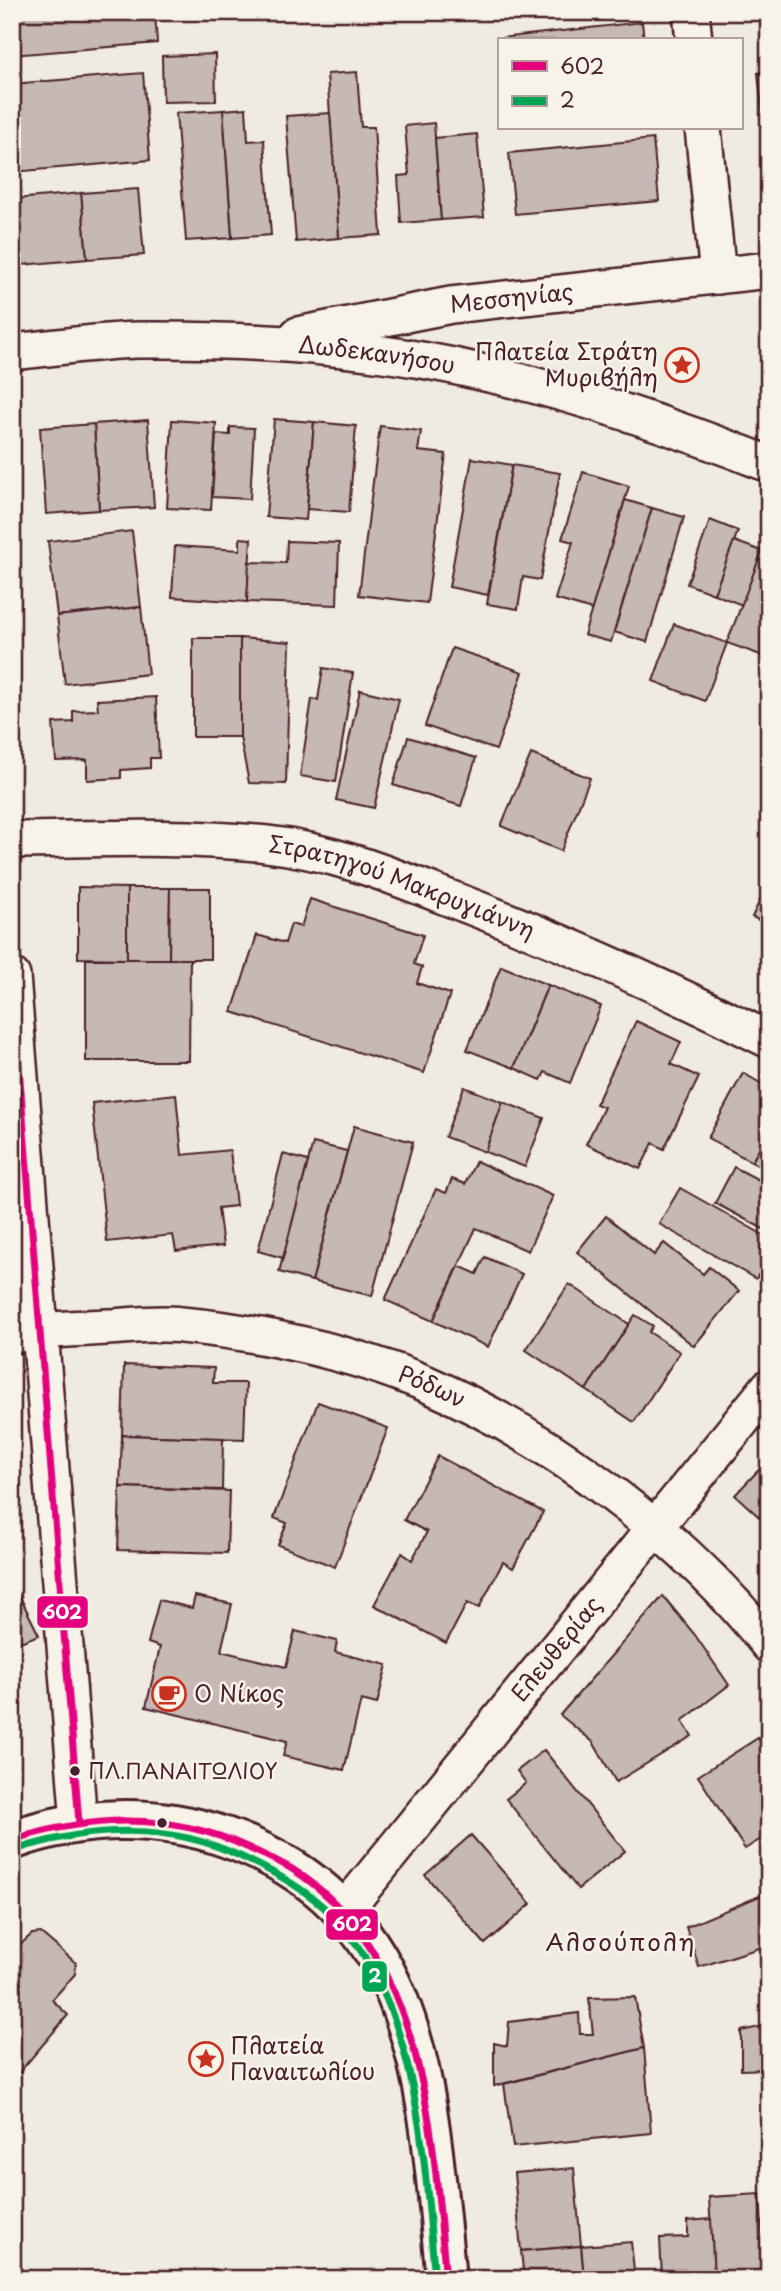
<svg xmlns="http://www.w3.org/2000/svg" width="781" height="2291" font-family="'Playpen Sans',sans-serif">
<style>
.building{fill:#c6b8b3;stroke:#4a1f2b;stroke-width:2}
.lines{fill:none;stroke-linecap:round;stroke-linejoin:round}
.street-casing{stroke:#4a1f2b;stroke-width:40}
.secondary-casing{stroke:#4a1f2b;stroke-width:44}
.street{stroke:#f7f3e8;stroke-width:35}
.secondary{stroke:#f7f3e8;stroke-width:38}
.bus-1-casing{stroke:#f7f3e8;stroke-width:12}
.bus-2-casing{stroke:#f7f3e8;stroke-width:12}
.bus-1{stroke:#e5007d;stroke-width:7}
.bus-2{stroke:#00a651;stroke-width:7}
.bus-dot{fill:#4a1f2b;stroke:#f7f3e8;stroke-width:2.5}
.labels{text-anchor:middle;stroke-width:5;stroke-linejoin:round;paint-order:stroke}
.bus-label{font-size:21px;fill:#4a1f2b;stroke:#f7f3e8;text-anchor:start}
.street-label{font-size:23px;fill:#4a1f2b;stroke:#f7f3e8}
.poi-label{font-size:23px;fill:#4a1f2b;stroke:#f7f3e8;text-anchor:start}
.neighbourhood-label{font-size:24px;letter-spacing:2px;fill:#4a1f2b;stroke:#f7f3e8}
.line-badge{stroke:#f7f3e8;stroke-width:2.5}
.badge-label{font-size:19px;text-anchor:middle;font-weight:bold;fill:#fff}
</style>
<rect width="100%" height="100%" fill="#f0ebe0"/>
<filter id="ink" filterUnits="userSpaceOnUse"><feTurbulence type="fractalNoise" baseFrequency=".0143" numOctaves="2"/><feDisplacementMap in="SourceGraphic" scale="14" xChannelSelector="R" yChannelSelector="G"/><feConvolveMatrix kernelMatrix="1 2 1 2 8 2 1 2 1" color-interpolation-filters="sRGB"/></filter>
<g filter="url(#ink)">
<g class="building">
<path d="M12 12H155L157 43 12 55Z"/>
<path d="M642 22 644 40H501L500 38Z"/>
<path d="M215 54 216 101 163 102 162 56Z"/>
<path d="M357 72 361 127H374L381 235 339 238 327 74Z"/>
<path d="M769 72V128H764L758 73Z"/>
<path d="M143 73 150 160 13 172 12 84Z"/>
<path d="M246 108 248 141 264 140 271 235 232 238 223 110Z"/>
<path d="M223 110 232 238 186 241 176 113Z"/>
<path d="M330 113 339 238 296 242 286 116Z"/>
<path d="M434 123 441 220 401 223 398 176 409 175 405 126Z"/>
<path d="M477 134 484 217 441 220 435 138Z"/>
<path d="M653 139 659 201 515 214 509 153Z"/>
<path d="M138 189 144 255 87 259 81 193Z"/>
<path d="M81 193 87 259 22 265 16 199Z"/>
<path d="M274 419 314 422 306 520 266 517Z"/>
<path d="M148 420 154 507 99 510 94 424Z"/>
<path d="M172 420 216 423 211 510 167 508Z"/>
<path d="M314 422 356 426 349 512 307 509Z"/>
<path d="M94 424 99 510 46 514 40 428Z"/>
<path d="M380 426 421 431 418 451 446 454 427 603 359 595Z"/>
<path d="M230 427 254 428 250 499 212 497 216 434 230 435Z"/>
<path d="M472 458 512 465 488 595 449 587Z"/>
<path d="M512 465 560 473 540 580 523 577 518 609 487 604Z"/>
<path d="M583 472 629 486 592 610 555 599 573 542 562 539Z"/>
<path d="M625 500 652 508 611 642 584 635Z"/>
<path d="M652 508 684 517 647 642 614 632Z"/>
<path d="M710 520 738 531 714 594 687 584Z"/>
<path d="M132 531 141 607 57 616 48 541Z"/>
<path d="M240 538 251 539 247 602 172 597 175 546 240 550Z"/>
<path d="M287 541 339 543 337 605 247 602 249 562 286 563Z"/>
<path d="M734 541 762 551 742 605 714 594Z"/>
<path d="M762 551 769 554V658L727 643Z"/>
<path d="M141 607 148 674 65 684 57 616Z"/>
<path d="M674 624 727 643 705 701 653 681Z"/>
<rect x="193" y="638" width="47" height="99"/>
<path d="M240 638 290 642 286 784 249 783 240 737Z"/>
<path d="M452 648 523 672 496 750 425 726Z"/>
<path d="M323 668 353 673 336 782 300 776 312 699 318 700Z"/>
<path d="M360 690 399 699 374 808 336 800Z"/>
<path d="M156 697 159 758H150V768L121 770V778L87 780V760L56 761 53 723 73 722V711L98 710 97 700Z"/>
<path d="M408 737 476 758 461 806 393 785Z"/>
<path d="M531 754 590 778 561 851 501 826Z"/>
<path d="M769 881V925L752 917Z"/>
<path d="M78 887 127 888V959L78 958Z"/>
<path d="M127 888H170L169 959H127Z"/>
<path d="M170 888H210V959H169Z"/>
<path d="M310 899 423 935 414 964 422 967 417 983 450 994 424 1073 232 1012 257 935 285 943 291 924 301 927Z"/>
<path d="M86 959H190L189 1061H86Z"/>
<path d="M501 966 548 985 514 1068 467 1050Z"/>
<path d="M548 985 601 1006 570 1083 545 1072 541 1080 514 1068Z"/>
<path d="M636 1021 681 1042 671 1064 699 1077 664 1149 653 1143 640 1169 586 1144 604 1107 596 1104Z"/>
<path d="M743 1073 769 1088V1130L752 1162 708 1138Z"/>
<path d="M464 1087 503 1102 485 1152 445 1137Z"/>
<path d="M176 1094 182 1155 230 1150 236 1206 218 1208 223 1246 176 1251 173 1235 107 1242 92 1103Z"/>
<path d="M503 1102 544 1118 525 1167 485 1152Z"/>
<path d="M354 1126 413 1142 372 1296 312 1281Z"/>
<path d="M769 1130V1185L759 1180 765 1169 752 1162Z"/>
<path d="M313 1143 347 1151 312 1281 279 1272Z"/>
<path d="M283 1154 308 1161 283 1258 258 1251Z"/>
<path d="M476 1161 553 1196 528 1251 476 1228 433 1321 385 1300 436 1189 446 1193 452 1179 465 1184Z"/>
<path d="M734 1167 769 1185V1232L715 1203Z"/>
<path d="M680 1188 769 1238V1257L756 1279 659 1224Z"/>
<path d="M606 1216 654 1255 664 1243 703 1274 709 1267 739 1291 694 1346 577 1252Z"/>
<path d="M485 1257 522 1274 488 1347 433 1321 459 1266 477 1274Z"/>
<path d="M569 1284 629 1324 586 1390 526 1350Z"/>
<path d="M635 1315 653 1326 649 1332 680 1352 634 1422 586 1390Z"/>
<path d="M124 1365 214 1368 213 1383H246L244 1439 122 1435Z"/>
<path d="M318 1402 388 1428 335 1567 278 1545 287 1523 274 1518Z"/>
<path d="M122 1435 223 1438 222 1490 120 1487Z"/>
<path d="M438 1456 543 1512 513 1568 503 1562 479 1608 467 1603 446 1643 374 1605 402 1553 412 1560 427 1532 404 1520Z"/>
<path d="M769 1459V1526L735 1495Z"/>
<path d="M120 1487 229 1491 227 1553 118 1550Z"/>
<path d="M19 1595 39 1635 12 1645V1597Z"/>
<path d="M195 1596 232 1604 221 1651 286 1667 295 1631 337 1641 335 1652 387 1665 377 1704 361 1700 344 1770 283 1756 287 1741 146 1707 160 1647 148 1643 159 1600 192 1608Z"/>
<path d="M663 1596 695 1635 729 1685 682 1721 692 1736 616 1782 593 1742 560 1715Z"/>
<path d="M758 1738 769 1756V1834L745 1849 698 1776Z"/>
<path d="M544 1750 625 1851 578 1889 506 1799 526 1783 517 1771Z"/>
<path d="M471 1835 531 1904 485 1944 425 1875Z"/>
<path d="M769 1892V1945L699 1967 686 1927Z"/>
<path d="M41 1933 76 1963 75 1974 52 2000 68 2015 12 2081V1937L21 1944 32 1934Z"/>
<path d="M769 1945V1966L762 1947Z"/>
<path d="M635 1997 644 2048 494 2086V2043L507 2046 509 2022 579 2013 580 2034H593L589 1998Z"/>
<path d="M769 2025V2069L741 2070V2031Z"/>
<path d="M644 2048 651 2133 513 2147 504 2084Z"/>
<path d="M574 2168 581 2246 521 2251 514 2173Z"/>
<path d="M760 2194 765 2279H714L709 2197Z"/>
<path d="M711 2219 714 2279H662L660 2238 688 2237V2221Z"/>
<path d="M631 2242 635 2279H584L581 2246Z"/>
<path d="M581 2246 584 2279H524L521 2251Z"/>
</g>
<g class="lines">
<g class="street-casing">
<g id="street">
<path d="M691 12 694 40"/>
<path d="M703 128 718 276"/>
<path id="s1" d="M298 335 451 305 769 270"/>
<path id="s2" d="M12 352C54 348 97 341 139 340 251 339 367 346 476 371 576 393 674 427 769 464"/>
<path id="s3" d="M12 840C97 839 182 835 267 844 332 851 393 876 454 900 561 941 666 988 769 1040"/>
<path d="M12 976 79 1823"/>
<path id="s4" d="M12 1335C44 1329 75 1329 107 1327 131 1326 157 1322 181 1325 260 1332 354 1353 427 1384 553 1439 684 1537 769 1645"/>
<path id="s5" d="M345 1910 769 1387"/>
</g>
</g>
<g class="secondary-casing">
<path id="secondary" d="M12 1840C81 1815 156 1813 225 1837 428 1908 427 2098 446 2279"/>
</g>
<use href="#street" class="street"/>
<use href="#secondary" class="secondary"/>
<g class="bus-1-casing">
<g id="bus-1">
<path d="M12 979 79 1823"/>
<path d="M12 1840C91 1815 173 1812 249 1848 263 1855 279 1861 292 1869 428 1955 432 2136 446 2279"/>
</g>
</g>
<g class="bus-2-casing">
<path id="bus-2" d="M15 1850C90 1826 170 1822 242 1857 276 1873 308 1890 335 1918 420 2007 424 2162 435 2279"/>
</g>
<use href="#bus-1" class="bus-1"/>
<use href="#bus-2" class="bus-2"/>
</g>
</g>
<defs>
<g id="sight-ring" transform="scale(1.75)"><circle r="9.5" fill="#f7f3e8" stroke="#c8321e" stroke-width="1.5"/><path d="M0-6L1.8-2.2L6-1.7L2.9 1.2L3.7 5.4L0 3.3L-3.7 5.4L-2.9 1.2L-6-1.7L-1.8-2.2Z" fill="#c8321e"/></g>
<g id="cafe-ring" transform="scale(1.75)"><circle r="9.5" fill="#f7f3e8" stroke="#c8321e" stroke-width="1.5"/><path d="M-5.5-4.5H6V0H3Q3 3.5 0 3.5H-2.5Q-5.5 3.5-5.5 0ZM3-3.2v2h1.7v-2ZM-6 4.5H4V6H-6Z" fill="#c8321e"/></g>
</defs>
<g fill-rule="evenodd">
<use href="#sight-ring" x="682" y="365"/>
<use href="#cafe-ring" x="169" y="1694"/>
<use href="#sight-ring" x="206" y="2059"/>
</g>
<g class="bus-dot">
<circle cx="75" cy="1771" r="6"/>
<circle cx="162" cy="1823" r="6"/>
</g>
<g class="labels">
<g class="bus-label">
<text x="88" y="1779">ΠΛ.ΠΑΝΑΙΤΩΛΙΟΥ</text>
</g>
<g class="street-label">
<text dy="8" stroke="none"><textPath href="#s1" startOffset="217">Μεσσηνίας</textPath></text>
<text dy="8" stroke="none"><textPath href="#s2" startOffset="366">Δωδεκανήσου</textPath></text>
<text dy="8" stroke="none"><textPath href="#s3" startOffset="397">Στρατηγού Μακρυγιάννη</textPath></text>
<text dy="8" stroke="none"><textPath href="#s4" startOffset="429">Ρόδων</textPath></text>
<text dy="8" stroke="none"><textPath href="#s5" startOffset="336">Ελευθερίας</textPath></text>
</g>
<g class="poi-label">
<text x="658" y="360" text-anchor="end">Πλατεία Στράτη<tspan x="658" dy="26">Μυριβήλη</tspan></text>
<text x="194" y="1702">Ο Νίκος</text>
<text x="230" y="2054">Πλατεία<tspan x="230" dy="26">Παναιτωλίου</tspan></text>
</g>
<g class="neighbourhood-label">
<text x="621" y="1951">Αλσούπολη</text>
</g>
</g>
<g class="line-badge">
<rect x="36" y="1595" width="53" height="34" rx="7" fill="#e5007d"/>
<rect x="325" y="1908" width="54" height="33" rx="7" fill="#e5007d"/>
<rect x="361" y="1960" width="27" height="33" rx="7" fill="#00a651"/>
</g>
<g class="badge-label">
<text x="62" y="1619">602</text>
<text x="352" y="1931">602</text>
<text x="375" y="1983">2</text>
</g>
<rect width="781" height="2291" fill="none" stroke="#f7f3e8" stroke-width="42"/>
<rect x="21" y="21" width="739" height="2249" fill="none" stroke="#4a1f2b" stroke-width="2.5" filter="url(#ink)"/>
<rect x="498" y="38" width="245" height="91" fill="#f7f3e8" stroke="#b29e9c" stroke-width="2"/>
<rect x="512" y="61" width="35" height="10" fill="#e5007d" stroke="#b29e9c" stroke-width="2"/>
<text x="560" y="74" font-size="21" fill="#4a1f2b">602</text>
<rect x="512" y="96" width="35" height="10" fill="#00a651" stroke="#b29e9c" stroke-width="2"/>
<text x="560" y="108" font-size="21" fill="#4a1f2b">2</text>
</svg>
